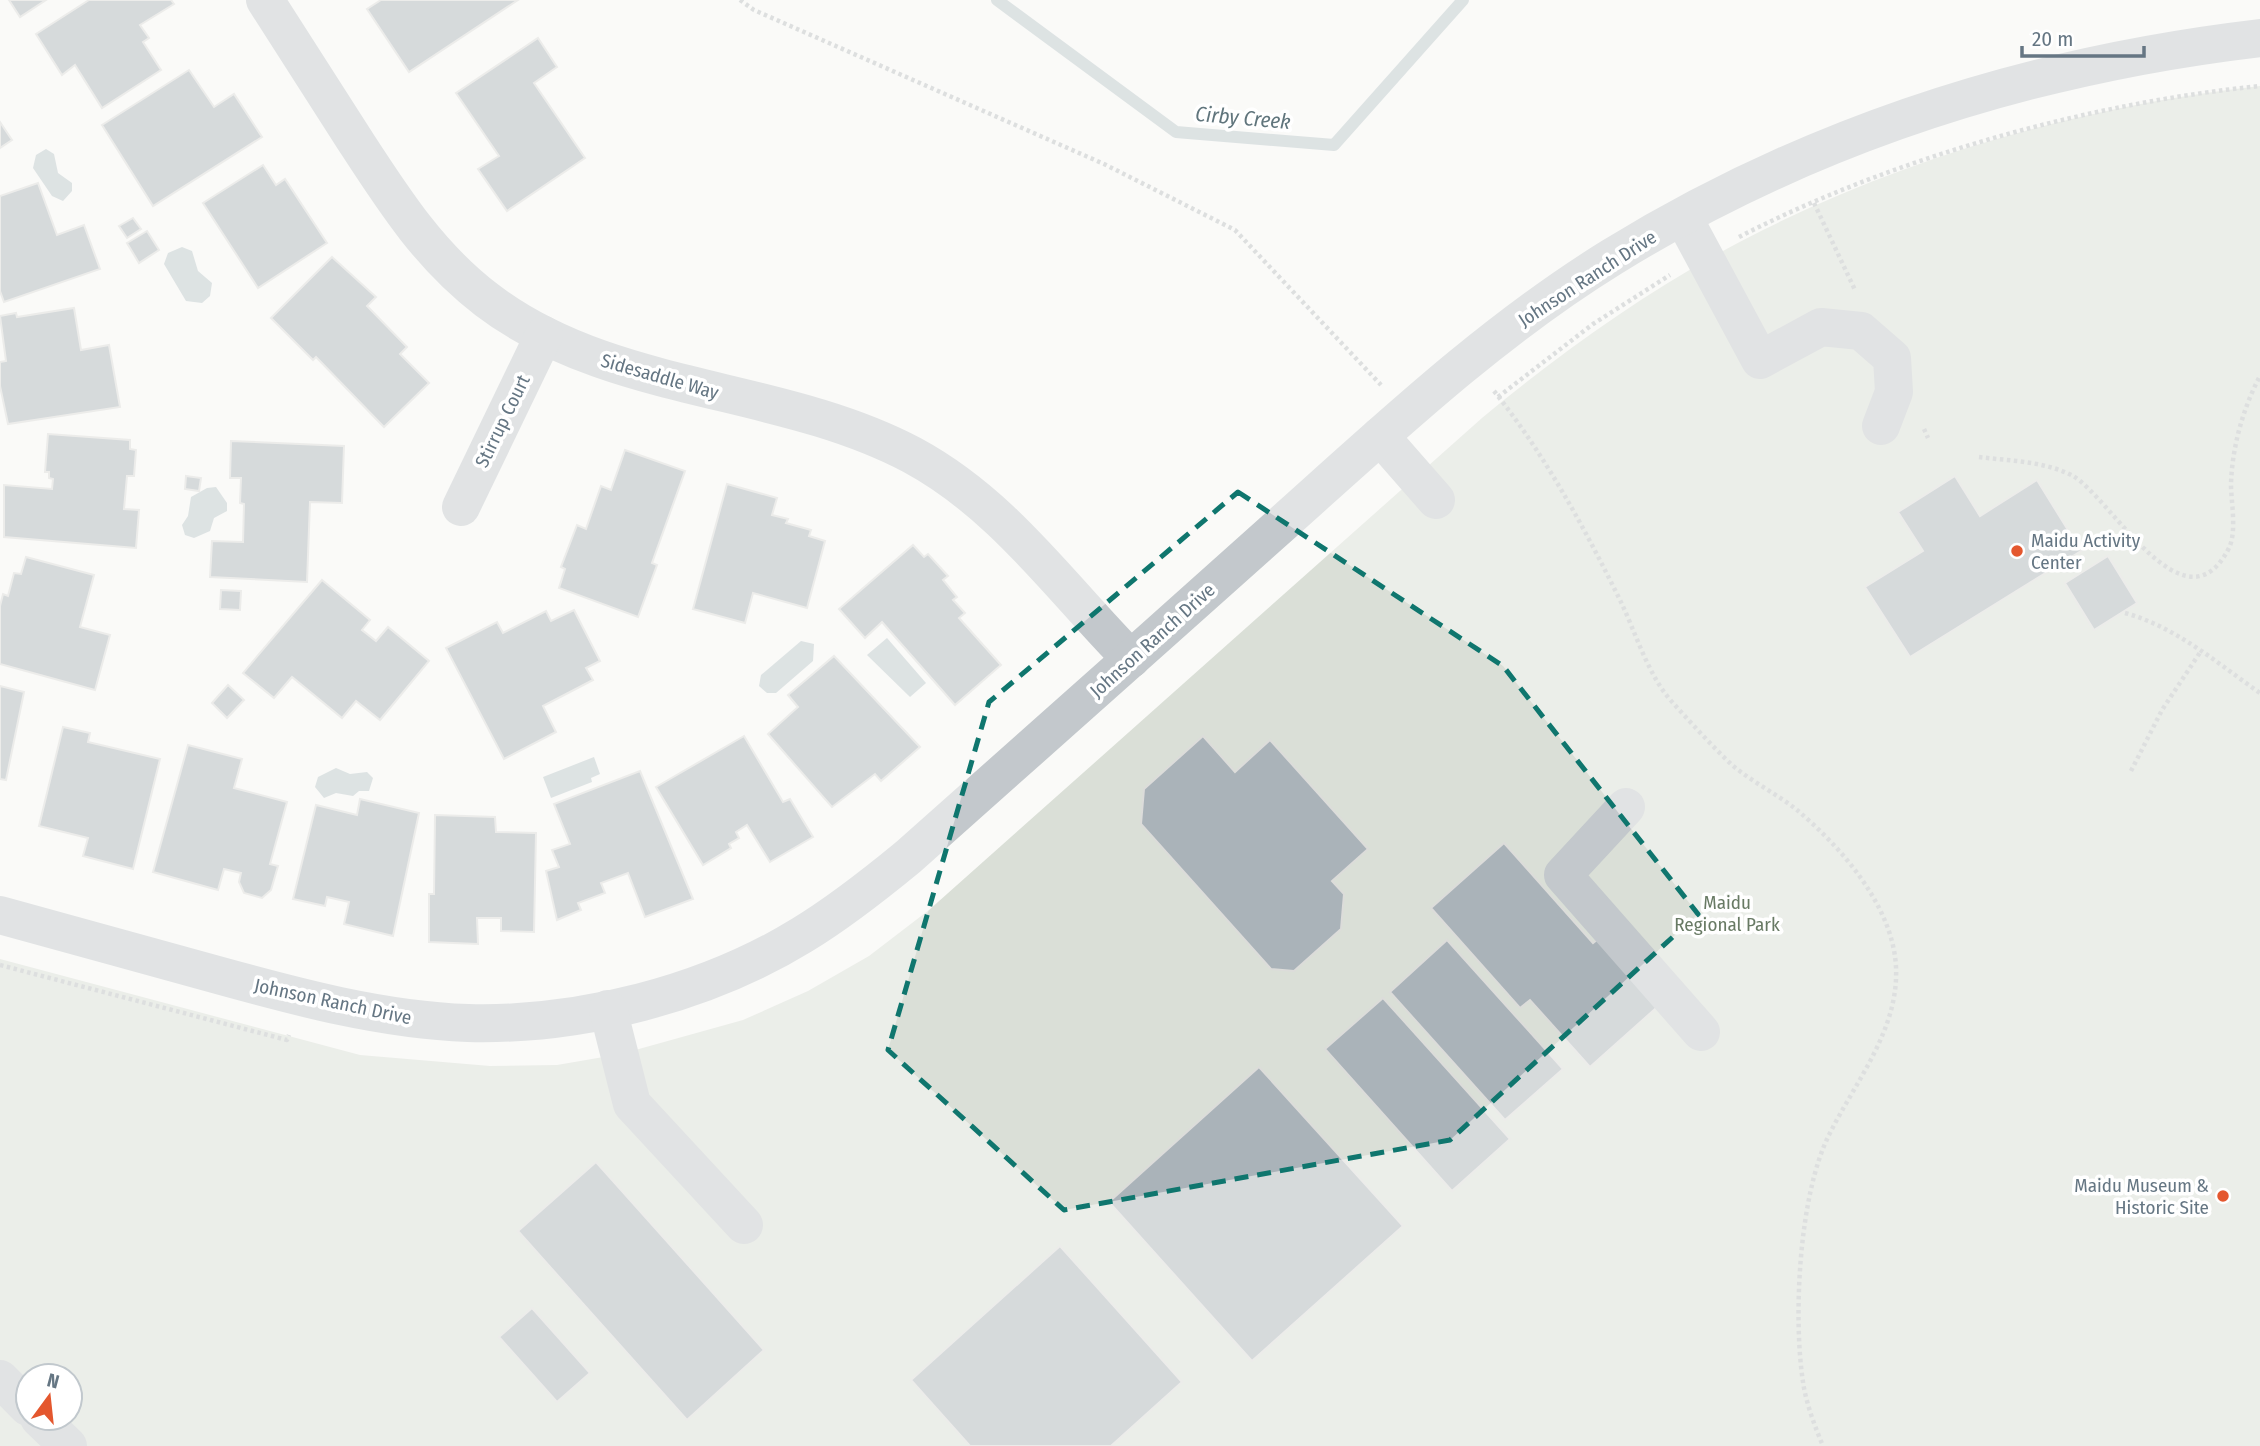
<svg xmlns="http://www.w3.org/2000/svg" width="2260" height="1446" font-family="'Fira Sans Condensed',sans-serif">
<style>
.green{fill:#dadfd7;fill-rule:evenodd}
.water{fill:#bbc7cb}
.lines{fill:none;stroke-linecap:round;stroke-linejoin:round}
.stream{stroke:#bbc7cb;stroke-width:12}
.building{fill:#aab3b9;stroke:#dcdcda;stroke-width:2}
.path{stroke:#bbbfc2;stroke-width:4.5;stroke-dasharray:3.5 3.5;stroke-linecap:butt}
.minor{stroke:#c3c8cc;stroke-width:38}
.marked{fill:none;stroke:#0f766e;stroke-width:5;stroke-dasharray:14 9;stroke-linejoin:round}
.poi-dot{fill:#e4572e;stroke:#fff;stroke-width:2.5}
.labels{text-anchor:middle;stroke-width:7;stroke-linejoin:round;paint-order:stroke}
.street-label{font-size:19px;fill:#657683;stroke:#fff}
.poi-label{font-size:19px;fill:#657683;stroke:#fff;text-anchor:start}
.park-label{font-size:19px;fill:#687a64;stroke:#fff}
.water-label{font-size:21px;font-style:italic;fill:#60757c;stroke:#fff}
</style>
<rect width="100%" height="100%" fill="#fafaf8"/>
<path class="green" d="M2260 86V1446H0V959L360 1055 490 1066 557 1065 621 1054 743 1020 808 991 869 956 929 910 1482 418C1569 346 1662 280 1763 230 1917 153 2090 105 2260 86ZM28 1376H70V1418H28Z"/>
<g class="water">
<path d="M46 149 54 154 58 173 72 183V191L63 201 52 196 33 168 36 155Z"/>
<path d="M182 247 192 251 198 271 212 283 210 296 202 303 186 301 164 264 168 253Z"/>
<path d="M216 487 227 503V511L214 518 210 531 194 538 185 535 182 525 188 516 191 497 207 488Z"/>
<path d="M887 638 926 683 910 697 867 655Z"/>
<path d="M801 641 814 644 813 661 776 693H767L759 686 761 675Z"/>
<path d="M594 757 600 774 591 778 592 782 551 798 543 777Z"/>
<path d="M336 768 350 774 367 772 373 778 369 791H359L353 796 336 793 324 798 315 787 318 777Z"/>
</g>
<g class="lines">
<path class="stream" d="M997 0 1176 132 1334 145 1463 0"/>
</g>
<g class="building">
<path d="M9 0H46L20 17Z"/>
<path d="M89 0H171L174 4 140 25 149 38 143 42 161 70 102 108 75 65 62 75 36 34Z"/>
<path d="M381 0H518L409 72 367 9Z"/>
<path d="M538 38 557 67 534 83 585 158 507 211 478 169 499 156 456 93Z"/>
<path d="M189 70 214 107 234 94 262 137 153 206 102 125Z"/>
<path d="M0 122 12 140 0 148Z"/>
<path d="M263 165 276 185 285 179 327 243 258 288 203 203Z"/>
<path d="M38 183 57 235 84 225 100 269 4 302 0 291V196Z"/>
<path d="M133 218 141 229 127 238 119 226Z"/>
<path d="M147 231 159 250 139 263 127 243Z"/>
<path d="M332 257 376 297 367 306 407 347 400 354 429 383 384 427 316 357 313 360 271 318Z"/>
<path d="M74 308 81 350 109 345 120 407 8 424 0 386V362L6 361 0 316 16 313 17 317Z"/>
<path d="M48 434 130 440V449L136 450 134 476H127L124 509 139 510 136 548 4 537V485L52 489 53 479 49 478V472H45Z"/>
<path d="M231 441 344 446 342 503 310 502 307 582 210 577 212 541 243 542 244 504 240 503 241 478H230Z"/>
<path d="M625 450 685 471 652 563 657 565 638 617 559 588 565 569 561 567 577 525 586 529 601 486 611 490Z"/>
<path d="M186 476 201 478 199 491 185 489Z"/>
<path d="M1955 476 1980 516 2037 480 2081 551 1910 657 1865 587 1923 551 1898 512Z"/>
<path d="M727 484 777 498 772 515 788 519 786 523 811 530 809 536 825 541 807 608 753 593 745 623 693 609Z"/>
<path d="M913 545 924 557 928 554 948 576 943 580 957 597 953 600 965 613 959 618 1001 665 955 705 882 622 865 638 839 609Z"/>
<path d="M2108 556 2137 603 2094 630 2065 583Z"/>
<path d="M26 557 94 575 80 627 110 635 95 690 0 664V606L3 594 8 596 14 573 21 574Z"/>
<path d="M322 580 370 620 362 630 376 641 388 627 429 661 380 720 356 701 342 718 292 677 274 698 243 673Z"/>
<path d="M221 590 241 591 240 610 220 609Z"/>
<path d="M574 610 600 661 586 668 593 680 543 706 556 732 504 759 446 648 497 622 503 633 546 611 551 621Z"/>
<path d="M834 656 920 747 881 781 875 774 832 807 768 734 798 707 788 695Z"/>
<path d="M228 685 244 700 227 718 212 703Z"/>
<path d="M0 686 24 692 6 780 0 779Z"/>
<path d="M63 727 90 733 88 742 160 759 133 869 83 856 88 838 39 826Z"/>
<path d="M744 736 783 802 790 799 813 837 770 862 747 825 736 832 739 838 729 844 731 848 703 865 656 787Z"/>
<path d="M1203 736 1235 772 1270 740 1368 849 1332 881 1344 894 1341 929 1294 971 1271 969 1141 824 1144 789Z"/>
<path d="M188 745 242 759 234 788 287 802 270 864 278 866 271 890 262 898 244 893 239 882 241 873 224 869 218 890 153 872Z"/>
<path d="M640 771 693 899 645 917 628 873 601 883 605 893 578 903 581 910 557 920 546 871 559 867 552 850 570 844 554 804Z"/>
<path d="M360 799 419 813 393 936 344 924 349 902 327 897 325 906 293 899 316 805 357 815Z"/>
<path d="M435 815 495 817 496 832 536 833 534 932 501 931V918H477L478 944 429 942V894H434Z"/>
<path d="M1504 843 1593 943 1604 934 1664 1001 1590 1067 1530 1000 1520 1008 1431 908Z"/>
<path d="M1447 940 1563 1069 1505 1120 1390 992Z"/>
<path d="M1383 998 1510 1139 1452 1191 1325 1049Z"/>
<path d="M1259 1067 1403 1226 1252 1361 1109 1202Z"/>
<path d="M596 1162 764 1350 687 1420 518 1231Z"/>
<path d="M1060 1246 1182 1382 1111 1446H970L911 1380Z"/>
<path d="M532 1308 590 1373 557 1402 499 1337Z"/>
</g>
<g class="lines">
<g class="path">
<path d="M740 0 754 10 1104 164 1235 230 1381 385"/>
<path d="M1814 203 1855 290"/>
<path d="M1739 237C1892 158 2089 103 2260 86"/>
<path d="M1494 391C1545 455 1584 527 1620 600 1636 633 1648 676 1673 703 1692 724 1712 746 1732 765 1752 782 1777 794 1797 810 1841 847 1893 906 1896 967 1899 1030 1855 1082 1829 1135 1799 1195 1793 1317 1803 1382 1806 1403 1815 1427 1823 1446"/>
<path d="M1498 397 1593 324 1670 275"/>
<path d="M1924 429 1928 438"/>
<path d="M1979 457C2010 461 2045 461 2073 476 2112 499 2185 635 2229 548 2237 531 2231 502 2231 484 2232 448 2243 408 2260 376"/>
<path d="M2125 613C2176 627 2217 663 2260 693"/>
<path d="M2131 771 2162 710 2201 651"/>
<path d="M0 965 287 1040 289 1035"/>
</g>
<g class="minor">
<path d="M265 0C294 46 324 92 354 139 393 199 429 256 487 300 610 394 778 384 912 455 1003 504 1060 587 1131 659"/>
<path d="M1683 217 1760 360 1821 327 1861 331 1892 358 1894 392 1881 426"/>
<path d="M1380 436 1436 500"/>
<path d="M461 507 544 335"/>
<path d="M1626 807 1563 875 1701 1032"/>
<path d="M0 915C71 935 143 954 214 974 297 997 382 1020 468 1023 580 1026 706 994 802 935 840 912 874 885 908 857 1033 746 1159 634 1284 522 1388 429 1492 331 1612 257 1810 135 2030 65 2260 38"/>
<path d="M608 1009 632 1104 744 1225"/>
<path d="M0 1379 28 1407"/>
<path d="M39 1418 68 1446"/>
</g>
</g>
<path d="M0 0H2260V1446H0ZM1238 492 1503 666 1698 914 1450 1140 1064 1210 888 1050 989 702Z" fill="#fafaf8" fill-opacity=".55" fill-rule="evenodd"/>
<path class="marked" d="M1238 492 1503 666 1698 914 1450 1140 1064 1210 888 1050 989 702Z"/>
<g class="poi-dot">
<circle cx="2017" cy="551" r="7"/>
<circle cx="2223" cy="1196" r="7"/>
</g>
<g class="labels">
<g class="street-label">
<text transform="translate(1587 278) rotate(-33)" y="7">Johnson Ranch Drive</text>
<text transform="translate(660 376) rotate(16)" y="7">Sidesaddle Way</text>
<text transform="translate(502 421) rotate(-64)" y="7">Stirrup Court</text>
<text transform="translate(1152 640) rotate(-42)" y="7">Johnson Ranch Drive</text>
<text transform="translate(333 1001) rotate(12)" y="7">Johnson Ranch Drive</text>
</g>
<g class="poi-label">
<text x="2031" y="547">Maidu Activity<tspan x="2031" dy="22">Center</tspan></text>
<text x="2209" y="1192" text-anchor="end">Maidu Museum &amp;<tspan x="2209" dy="22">Historic Site</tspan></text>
</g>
<g class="park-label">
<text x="1727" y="909">Maidu<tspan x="1727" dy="22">Regional Park</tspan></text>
</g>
<g class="water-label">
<text transform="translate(1243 118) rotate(5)" y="7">Cirby Creek</text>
</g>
</g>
<g transform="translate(49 1397) rotate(15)"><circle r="33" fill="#ffffff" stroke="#c1c8cd" stroke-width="2"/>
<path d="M0-5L12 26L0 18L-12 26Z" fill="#e4572e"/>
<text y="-10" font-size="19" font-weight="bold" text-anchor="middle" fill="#657683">N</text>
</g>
<path d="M2022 46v10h122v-10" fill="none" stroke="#657683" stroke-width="3.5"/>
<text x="2032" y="46" font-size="21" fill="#657683" stroke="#ffffff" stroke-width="5" paint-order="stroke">20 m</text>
</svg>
